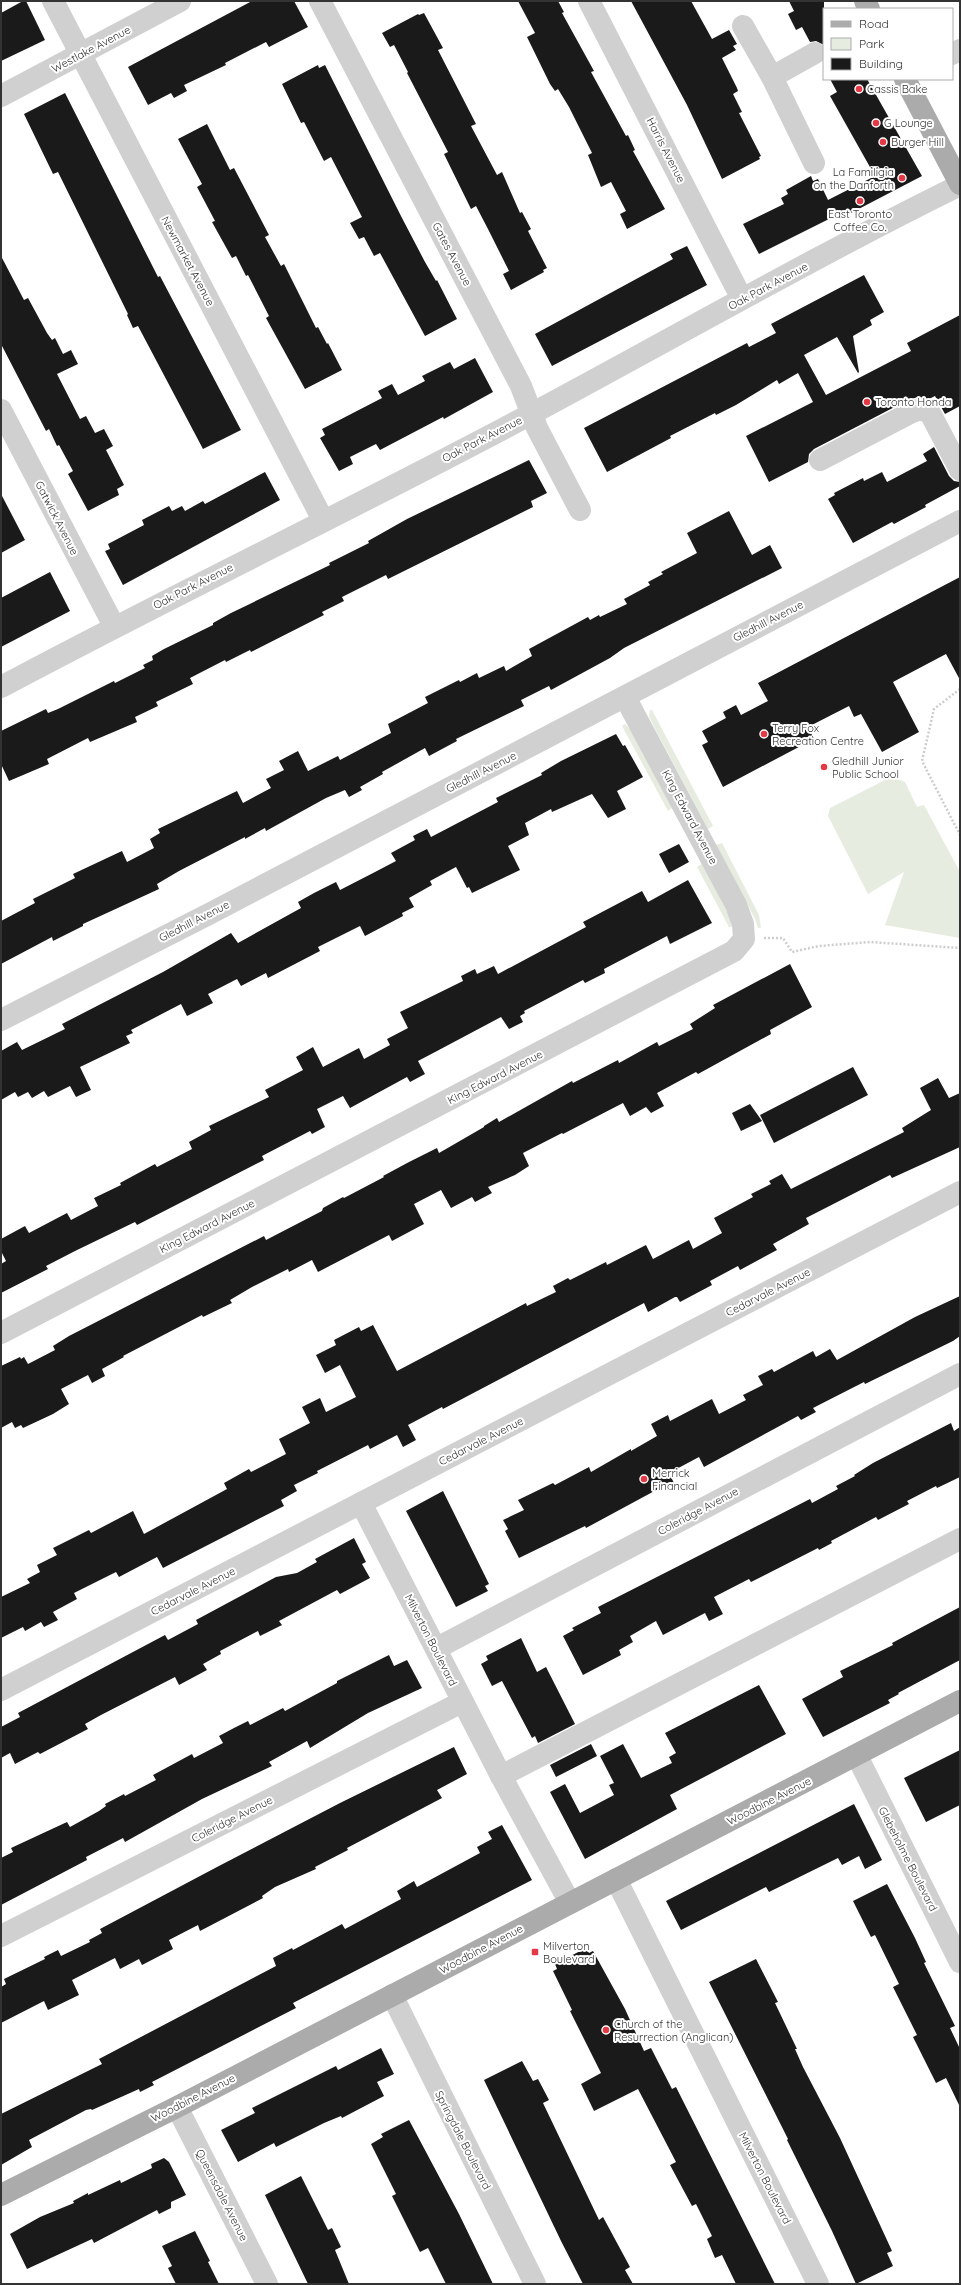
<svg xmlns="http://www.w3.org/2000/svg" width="961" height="2285" font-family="Quicksand,sans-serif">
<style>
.green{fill:#e6ecdf}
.building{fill:#1a1a1a}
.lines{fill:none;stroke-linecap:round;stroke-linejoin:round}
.path{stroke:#cdcdcd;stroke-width:2.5;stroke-dasharray:2 2;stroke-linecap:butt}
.minor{stroke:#d0d0d0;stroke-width:22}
.major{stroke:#ababab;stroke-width:22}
.poi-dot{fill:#e63946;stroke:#fff;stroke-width:1.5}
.labels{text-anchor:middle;stroke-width:4;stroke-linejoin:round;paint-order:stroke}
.street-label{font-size:11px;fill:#333;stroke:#fff}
.poi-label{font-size:11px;fill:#333;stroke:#fff;text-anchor:start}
</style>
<rect width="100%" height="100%" fill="#fff"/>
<g class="green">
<path d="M650 710H652L713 826 708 829 654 727 649 716Z"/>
<path d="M625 724 632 731 672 808 668 811 622 726Z"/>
<path d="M891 777 905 782 917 807 924 805 960 872V938L885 925 904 872 868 894 828 816 830 808Z"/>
<path d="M722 843 759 915 761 928H758L755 919 716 845Z"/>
<path d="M702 864 730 918 732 927H729L697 867Z"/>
</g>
<g class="building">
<path d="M23 1H26L45 40 1 61V13Z"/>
<path d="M252 1H294L308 27 269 47 266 42 225 63 226 65 184 85 187 91 174 98 171 93 148 105 128 67Z"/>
<path d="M518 1H558L564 12 562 13 594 71 591 72 626 136 628 135 635 150 633 151 665 209 627 229 620 214 626 211 611 182 601 187 588 155 592 153 569 107 558 89 555 91 550 84 527 37 535 33Z"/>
<path d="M631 1H691L712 39 729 30 737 44 733 46 736 50 722 58 737 88 738 91 733 94 742 112 739 113 761 156 759 157 760 159 722 179 687 105Z"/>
<path d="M789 1H824V45L816 41 810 42 802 27 796 30 788 14 794 11Z"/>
<path d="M424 13 443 48 438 50 476 124 471 126 497 175 502 172 520 213 522 212 531 229 528 231 547 268 543 270 544 272 511 290 503 274 509 271 489 231 476 206 471 209 444 154 448 152 407 73 408 72 394 45 390 47 382 33 418 14 419 15Z"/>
<path d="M318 65 319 68 325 65 402 218 425 262 436 281 437 280 457 319 425 336 380 253 374 256 364 237 359 239 350 223 362 217 331 157 324 161 304 122 301 123 282 84Z"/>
<path d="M830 79H867L922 176 849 214 847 210 759 254 743 224 784 204 781 198 788 194 786 190 811 176 813 181 818 179 828 200 875 176 830 96 837 92Z"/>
<path d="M65 93 158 277 160 276 241 430 203 449 138 326 133 328 127 315 128 314 58 172 53 174 24 114Z"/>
<path d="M207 124 230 170 234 168 269 235 265 237 281 266 284 264 316 328 318 327 327 344 328 343 342 370 305 389 266 318 269 316 248 275 246 276 236 256 232 258 212 222 215 221 197 187 202 184 178 139Z"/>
<path d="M687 246 707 285 552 366 535 334 673 259 670 254Z"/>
<path d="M1 256 24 300 28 298 47 333 52 340 55 338 63 354 71 350 78 364 57 374 80 419 86 416 95 433 104 429 113 446 106 450 124 485 117 489 119 495 88 511 68 474 73 471 59 445 57 446 49 429 46 431 1 344Z"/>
<path d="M864 275 884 312 870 320 872 325 853 336 859 372 858 373 837 337 804 355 826 395 911 351 907 343 960 315V406L945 414 935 396 929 399 918 397 908 400 814 449 809 454 808 462 769 482 746 436 813 402 798 373 779 384 777 380 736 405 716 415 715 413 670 436 671 438 607 472 584 428 747 343 749 347 776 333 771 324Z"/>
<path d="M475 358 493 392 444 419 443 417 380 450 376 444 350 457 353 464 339 471 320 438 325 435 322 429 382 398 378 391 392 384 398 395 425 381 422 376 450 362 454 369Z"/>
<path d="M934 447 949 476 954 481 960 482V486L925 505 926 507 909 516 894 524 892 522 853 543 828 499 835 495 834 493 863 478 864 481 882 472 887 482 927 461 923 454Z"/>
<path d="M529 460 547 493 531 501 533 507 388 579 386 575 342 597 344 601 322 612 324 615 251 652 250 650 226 662 225 660 190 678 193 684 156 702 158 706 135 717 137 722 90 742 88 738 47 759 49 764 9 781 1 764V731L46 709 48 713 58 709 114 681 115 683 145 668 143 665 153 660 152 656 164 649 213 625V623L231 613 330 565 329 563 369 543 368 541 407 519Z"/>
<path d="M265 472 280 500 123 585 105 551 110 549 108 544 144 525 142 520 169 506 172 511 182 506 185 511 203 501 205 504Z"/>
<path d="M1 494 25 540 1 553Z"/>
<path d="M729 511 752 555 770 545 782 568 624 648 610 658 551 690 549 686 521 700 524 706 456 739 457 741 429 756 425 748 382 772 383 774 360 787 362 790 349 797 345 790 326 798 266 831 265 828 245 839V837L179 871 157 884 159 889 83 924V926L53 941 52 937 1 964V921L35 903 33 899 75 878 73 874 122 851 127 862 154 848 150 839 160 833 158 829 237 791 243 803 271 788 266 779 284 770 279 761 298 751 308 771 338 756 340 760 391 733 388 724 428 703 425 697 459 680 460 682 477 673 479 678 504 666 506 671 532 656 529 649 588 617 590 620 599 615 600 617 627 604 624 599 650 585 648 582 663 574 661 572 697 553 687 533Z"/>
<path d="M50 572 70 611 1 647V598Z"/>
<path d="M960 577V680L946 654 893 682 919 732 882 752 861 714 854 717 849 706 808 727 814 739 723 787 702 745 708 742 702 731 726 718 723 712 736 705 741 715 768 701 758 683Z"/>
<path d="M616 734 623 746 625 745 643 777 617 791 626 809 608 818 592 794 552 812 551 809 525 823 529 835 508 846 520 870 472 893 469 887 467 888 456 867 430 881 432 885 409 898 414 907 402 913 403 916 365 936 360 926 318 947 320 951 268 978 266 973 241 986 237 979 208 994 213 1003 187 1016 181 1004 131 1030 133 1033 126 1036 130 1043 80 1067 91 1090 76 1097 70 1086 48 1097 44 1091 32 1098 28 1092 18 1097 15 1092 1 1100V1051L17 1042 22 1050 65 1029 62 1024 163 972 231 933 238 943 301 908 298 902 314 893 336 882 340 890 375 872 396 861 391 853 415 840 413 836 427 829 431 837 498 802 496 798 542 775 541 773 561 761Z"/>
<path d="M679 844 689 862 669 873 659 854Z"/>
<path d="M688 880 712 923 670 944 667 936 604 969 605 973 585 983 583 980 524 1011 525 1013 520 1016 523 1022 509 1029 501 1017 437 1051 418 1061 425 1074 410 1082 407 1077 350 1108 343 1096 317 1109 325 1127 312 1134 310 1131 262 1156 264 1160 137 1225 135 1222 75 1251 46 1266 48 1269 1 1293V1264L6 1261 1 1251V1239L25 1226 29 1233 67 1213 71 1220 98 1206 94 1198 121 1185 120 1183 155 1164 157 1167 192 1149 189 1142 211 1130 209 1126 269 1097 265 1090 303 1070 296 1057 313 1047 323 1067 359 1048 364 1059 390 1045 387 1039 408 1028 400 1012 463 981 461 976 475 969 477 974 494 966 498 974 586 927 583 922 642 891 648 902Z"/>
<path d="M790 964 812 1007 770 1030 771 1034 698 1074 696 1072 657 1093 664 1106 651 1113 646 1107 630 1116 623 1103 563 1134 562 1133 523 1153 529 1166 515 1175 488 1187 492 1193 475 1202 472 1197 451 1208 441 1190 414 1204 424 1224 392 1241 389 1235 318 1272 312 1260 289 1272 288 1269 252 1287 230 1300 232 1303 203 1317 202 1315 123 1356 124 1357 102 1369 105 1376 92 1383 88 1375 61 1389 69 1404 53 1414 23 1428 21 1425 15 1428 12 1422 1 1428V1366L20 1357 21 1359 24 1357 28 1364 55 1350 53 1346 69 1336 264 1236 266 1240 322 1211 323 1208 343 1197 344 1198 384 1177 383 1176 409 1162 437 1148 439 1153 484 1127V1126L497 1118 499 1122 572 1081 573 1083 618 1060 619 1063 657 1042 659 1046 693 1029 690 1024 715 1008 713 1005Z"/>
<path d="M853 1067 868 1095 774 1143 760 1115Z"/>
<path d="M938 1078 949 1098 960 1093V1147L892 1178 890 1175 806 1218 809 1224 773 1244 777 1250 740 1270 738 1266 710 1281 712 1285 680 1302 677 1297H675L648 1312 644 1303 443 1409 442 1407 408 1425 416 1440 403 1447 397 1435 370 1449 368 1445 317 1471 318 1473 294 1485 297 1491 281 1500 284 1506 163 1568 157 1557 119 1577 116 1572 74 1593 77 1599 53 1612 58 1620 44 1627 41 1622 25 1631 23 1627 1 1638V1597L30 1583 27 1579 40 1572 37 1565 57 1555 53 1548 89 1530 91 1533 133 1511 144 1534 227 1489 224 1483 249 1469 251 1472 286 1454 279 1439 310 1423 302 1407 320 1398 326 1412 356 1397 340 1365 325 1373 316 1355 336 1345 334 1340 359 1327 361 1331 373 1325 397 1371 526 1303 527 1306 556 1292 553 1286 568 1278 570 1280 606 1262 607 1265 646 1245 653 1259 689 1240 693 1249 722 1233 714 1218 753 1197 751 1194 771 1184 769 1181 782 1174 791 1189 904 1132 902 1128 931 1110 920 1088Z"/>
<path d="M750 1104 762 1121 741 1131 732 1113Z"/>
<path d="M960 1296V1336L953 1341 865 1384 864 1382 813 1408 816 1412 801 1420 798 1416 704 1467 699 1457 669 1473 674 1483 661 1490 660 1488 586 1528 585 1526 519 1558 505 1531 508 1529 503 1520 524 1510 518 1500 553 1483 555 1485 589 1467 591 1472 631 1449V1451L657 1436 651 1424 668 1415 670 1421 712 1399 719 1414 746 1400 743 1395 763 1385 758 1376 772 1369 774 1372 813 1351 816 1357 830 1349 837 1360 915 1317Z"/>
<path d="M951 1423 954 1431 960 1427V1477L937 1488 936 1486 907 1501 909 1504 878 1520 876 1517 831 1541 832 1543 819 1550 818 1548 751 1582 749 1579 714 1597 723 1614 709 1621 705 1613 663 1635 656 1621 630 1636 633 1642 619 1650 621 1655 583 1675 563 1636 574 1630 572 1628 601 1613 598 1607 810 1499 812 1503 838 1489 836 1486 855 1476 854 1475 873 1463Z"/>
<path d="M443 1491 489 1584 485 1586 488 1591 456 1607 406 1511Z"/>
<path d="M354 1538 366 1562 362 1564 370 1578 340 1594 337 1590 279 1621 282 1625 260 1636 258 1631 220 1651 221 1654 203 1664 207 1670 179 1685 175 1677 101 1715 85 1724 88 1729 40 1754 38 1752 15 1764 10 1753 1 1758V1727L20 1717 18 1713 165 1635 168 1640 198 1624 196 1620 276 1577 297 1573 317 1562 315 1559Z"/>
<path d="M960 1607V1660L898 1693 899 1694 888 1700 890 1703 823 1737 802 1699 843 1677 840 1671 893 1645 892 1643Z"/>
<path d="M521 1638 537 1672 546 1667 575 1724 538 1743 535 1736 532 1738 502 1681 492 1686 481 1664 488 1660 486 1656Z"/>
<path d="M389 1655 394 1666 407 1660 422 1688 368 1713 310 1748 307 1741 269 1762 272 1766 202 1799 125 1842 123 1838 86 1857 87 1860 1 1905V1858L13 1852 11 1848 67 1822 70 1827 99 1811 106 1806 105 1804 124 1794 125 1796 156 1780 153 1775 192 1754 194 1758 223 1743 219 1736 234 1728 248 1721 250 1725 283 1708 285 1711 337 1683V1681Z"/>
<path d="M759 1685 786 1734 670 1795 677 1809 585 1859 550 1792 565 1784 580 1813 614 1795 609 1785 614 1783 600 1756 623 1744 641 1778 672 1763 669 1757 676 1753 665 1733Z"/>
<path d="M591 1744 597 1756 556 1777 550 1765Z"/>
<path d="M454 1747 467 1774 437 1790 442 1798 347 1848 348 1850 315 1867 316 1869 275 1887 262 1896 263 1898 200 1931 198 1925 169 1940 173 1949 142 1965 139 1959 120 1969 115 1958 72 1980 79 1995 48 2010 44 2001 1 2023V1987L6 1984 4 1979 45 1959 44 1957 58 1950 61 1956 90 1942 89 1940 102 1933 100 1929 217 1867 340 1803Z"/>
<path d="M960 1750V1805L926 1822 904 1778Z"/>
<path d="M854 1804 882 1860 865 1869 859 1856 842 1865 838 1858 769 1892 766 1887 681 1930 666 1901Z"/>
<path d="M502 1825 532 1880 293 2003 296 2008 152 2082 154 2085 140 2092 139 2089 92 2110 91 2109 86 2110 29 2140 32 2147 1 2165V2114L102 2064 99 2059 276 1966 273 1958 292 1948 293 1950 342 1924 345 1929 401 1899 397 1891 414 1881 417 1887 480 1853 477 1847 492 1839 488 1832Z"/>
<path d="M887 1884 915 1938 926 1962 924 1963 955 2026 950 2028 960 2049V2107L946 2078 936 2083 913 2037 917 2035 893 1987 899 1984 875 1935 871 1937 853 1901Z"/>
<path d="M586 1948 589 1953 593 1951 625 2009 644 2051 651 2048 672 2089 676 2087 775 2284H736L722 2255 715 2258 707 2239 712 2236 696 2204 692 2206 670 2165 676 2162 638 2089 594 2111 581 2084 601 2073 570 2011 572 2010 553 1971 557 1969 555 1964Z"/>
<path d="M756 1959 778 2002 775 2003 797 2049H795L803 2067 840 2138 892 2251 887 2253 893 2266 856 2284 832 2231 787 2140 788 2139 709 1982Z"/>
<path d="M381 2048 394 2074 377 2082 384 2096 342 2118 341 2116 324 2123 276 2147 274 2143 238 2162 221 2130 255 2113 252 2108 336 2066 338 2070Z"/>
<path d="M522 2061 533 2081 538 2079 549 2100 543 2103 599 2220 603 2217 630 2267 625 2270 633 2284H583L561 2241 484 2080Z"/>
<path d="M409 2120 459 2214 493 2284H446L428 2248 420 2252 392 2196 396 2194 371 2144 383 2137 381 2134Z"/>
<path d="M164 2158 169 2162 186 2195 171 2202V2208L159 2214 157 2210 94 2243 92 2239 27 2269 10 2234 40 2217 74 2203 73 2201 88 2193V2195L120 2180 121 2183 152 2168 151 2164Z"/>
<path d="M301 2176 328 2230 332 2228 341 2247 335 2250 349 2284H308L265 2195Z"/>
<path d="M195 2231 210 2261 208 2262 219 2284H176L168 2268 172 2266 162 2246Z"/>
</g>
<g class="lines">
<g class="path">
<path d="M960 689 934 709 922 761 960 835"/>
<path d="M764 938H783L792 952 819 946 870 942 960 948"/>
</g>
<g class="minor">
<path d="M53 1 323 520"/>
<path d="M320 1 521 386 537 428 580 510"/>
<path d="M589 1 742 299"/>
<path d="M743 26 772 77 814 163"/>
<path d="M952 54 960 50"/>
<path d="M772 77 815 53"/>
<path d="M1 96 180 1"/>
<path d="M1 410 114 626"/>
<path d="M820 460 912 412 921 409 930 413 960 470"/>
<path d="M1 687C177 593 357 507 533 413 675 337 816 256 960 185"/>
<path d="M1 1020 209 914 960 521"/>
<path d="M1 1333 734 951 744 939 743 924 736 905 625 697"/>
<path d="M361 1503 501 1776 570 1903"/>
<path d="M437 1648 960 1374"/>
<path d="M1 1690 960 1192"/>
<path d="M857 1756 960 1962"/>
<path d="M501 1776 960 1539"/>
<path d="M616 1879 818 2284"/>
<path d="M1 1936 462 1702"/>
<path d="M392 1995 535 2284"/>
<path d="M177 2107 267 2284"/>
</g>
<g class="major">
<path d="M865 1 869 9"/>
<path d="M905 79 960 184"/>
<path d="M1 2195 177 2107 960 1701"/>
</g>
</g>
<g class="poi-dot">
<circle cx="859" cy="89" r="4"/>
<circle cx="876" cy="123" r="4"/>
<circle cx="883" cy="142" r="4"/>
<circle cx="902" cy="178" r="4"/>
<circle cx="860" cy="201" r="4"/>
<circle cx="867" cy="402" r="4"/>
<circle cx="764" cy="734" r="4"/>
<circle cx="824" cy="767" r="4"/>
<circle cx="644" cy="1479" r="4"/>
<rect x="531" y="1948" width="8" height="8" rx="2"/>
<circle cx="606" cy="2030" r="4"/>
</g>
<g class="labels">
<g class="street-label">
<text transform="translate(91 49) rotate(-28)" y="4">Westlake Avenue</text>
<text transform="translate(666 150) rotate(63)" y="4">Harris Avenue</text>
<text transform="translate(452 254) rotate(62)" y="4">Gates Avenue</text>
<text transform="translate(188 261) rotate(62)" y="4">Newmarket Avenue</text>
<text transform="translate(768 286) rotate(-28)" y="4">Oak Park Avenue</text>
<text transform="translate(482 439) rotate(-27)" y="4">Oak Park Avenue</text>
<text transform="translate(57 518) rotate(63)" y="4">Gatwick Avenue</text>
<text transform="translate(193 586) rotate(-27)" y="4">Oak Park Avenue</text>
<text transform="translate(768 621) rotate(-27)" y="4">Gledhill Avenue</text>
<text transform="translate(481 772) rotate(-27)" y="4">Gledhill Avenue</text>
<text transform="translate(690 817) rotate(62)" y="4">King Edward Avenue</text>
<text transform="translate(194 921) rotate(-27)" y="4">Gledhill Avenue</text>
<text transform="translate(495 1077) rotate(-27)" y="4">King Edward Avenue</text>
<text transform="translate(207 1226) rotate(-27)" y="4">King Edward Avenue</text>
<text transform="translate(768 1292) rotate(-27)" y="4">Cedarvale Avenue</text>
<text transform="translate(481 1441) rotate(-27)" y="4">Cedarvale Avenue</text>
<text transform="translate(698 1511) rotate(-28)" y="4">Coleridge Avenue</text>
<text transform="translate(193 1591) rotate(-27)" y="4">Cedarvale Avenue</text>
<text transform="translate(431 1640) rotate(63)" y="4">Milverton Boulevard</text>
<text transform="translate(769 1801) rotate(-27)" y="4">Woodbine Avenue</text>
<text transform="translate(232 1819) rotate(-27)" y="4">Coleridge Avenue</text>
<text transform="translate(908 1859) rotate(63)" y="4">Glebeholme Boulevard</text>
<text transform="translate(481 1949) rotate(-28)" y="4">Woodbine Avenue</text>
<text transform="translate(193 2098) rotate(-27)" y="4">Woodbine Avenue</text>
<text transform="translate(463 2140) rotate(63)" y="4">Springdale Boulevard</text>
<text transform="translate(765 2178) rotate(63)" y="4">Milverton Boulevard</text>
<text transform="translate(222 2195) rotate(63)" y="4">Queensdale Avenue</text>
</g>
<g class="poi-label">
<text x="867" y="93">Cassis Bake</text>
<text x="884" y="127">G Lounge</text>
<text x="891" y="146">Burger Hill</text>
<text x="894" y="176" text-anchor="end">La Familigia<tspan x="894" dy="13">on the Danforth</tspan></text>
<text x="860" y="218" text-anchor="middle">East Toronto<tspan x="860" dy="13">Coffee Co.</tspan></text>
<text x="875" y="406">Toronto Honda</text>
<text x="772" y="732">Terry Fox<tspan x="772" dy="13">Recreation Centre</tspan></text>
<text x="832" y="765">Gledhill Junior<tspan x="832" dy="13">Public School</tspan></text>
<text x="652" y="1477">Merrick<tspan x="652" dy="13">Financial</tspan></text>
<text x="543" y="1950">Milverton<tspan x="543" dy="13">Boulevard</tspan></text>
<text x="614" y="2028">Church of the<tspan x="614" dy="13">Resurrection (Anglican)</tspan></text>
</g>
</g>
<rect width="961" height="2285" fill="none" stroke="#333333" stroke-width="4"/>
<rect x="823" y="8" width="130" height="72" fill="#ffffff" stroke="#adadad"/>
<rect x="831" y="21" width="20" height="6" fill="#ababab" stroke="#adadad"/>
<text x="859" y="28" font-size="12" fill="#333333">Road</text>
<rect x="831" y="38" width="20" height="12" fill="#e6ecdf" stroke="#adadad"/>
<text x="859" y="48" font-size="12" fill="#333333">Park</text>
<rect x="831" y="58" width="20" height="12" fill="#1a1a1a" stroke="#adadad"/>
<text x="859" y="68" font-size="12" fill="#333333">Building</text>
</svg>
